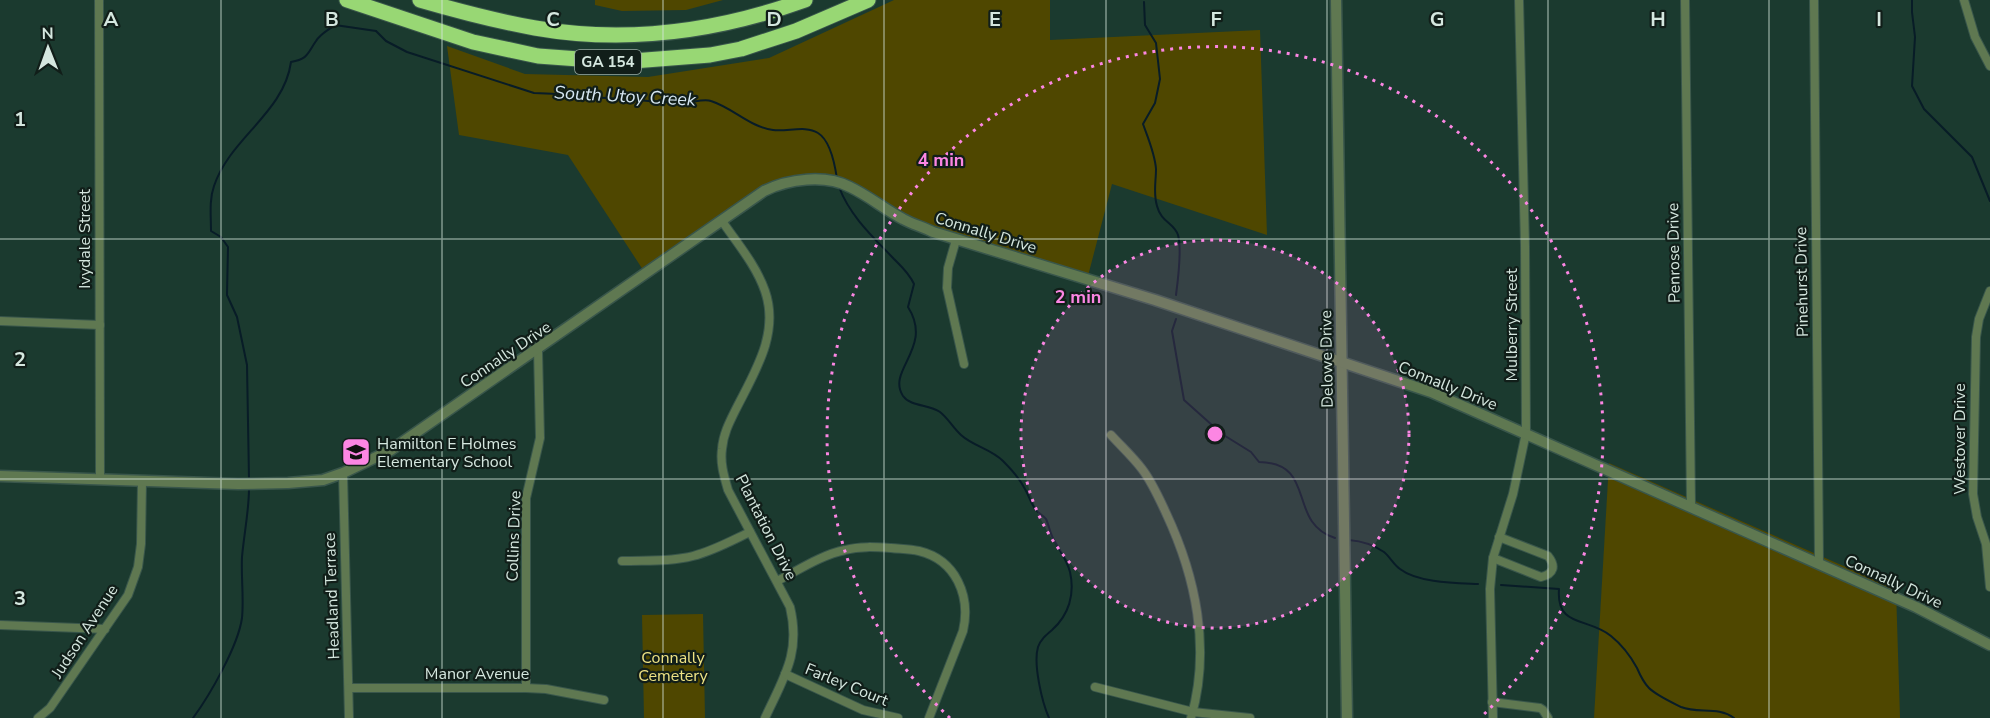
<svg xmlns="http://www.w3.org/2000/svg" width="1990" height="718" font-family="'Nunito Sans',sans-serif">
<style>
.green{fill:#4f4700}
.lines{fill:none;stroke-linecap:round;stroke-linejoin:round}
.stream{stroke:#081c27;stroke-width:2}
.minor-casing{stroke:#39564b;stroke-width:10}
.tertiary-casing{stroke:#39564b;stroke-width:13}
.motorway-casing{stroke:#39564b;stroke-width:17}
.minor{stroke:#5f7851;stroke-width:8}
.tertiary{stroke:#5f7851;stroke-width:10}
.motorway{stroke:#98d774;stroke-width:15}
.grid{fill:none;stroke:#d5e7df;stroke-width:1.5;stroke-opacity:0.55}
.ring{fill:none;stroke:#fc86e3;stroke-width:3;stroke-dasharray:3 6}
.labels{text-anchor:middle;stroke-width:4.5;stroke-linejoin:round;paint-order:stroke}
.shield{fill:#111e19;stroke:#9aaba4;stroke-width:1.5}
.shield-label{font-size:15px;font-weight:bold;fill:#d5e7df}
.street-label{font-size:16px;fill:#d5e7df;stroke:#111e19}
.poi-label{font-size:16px;fill:#d5e7df;stroke:#111e19;text-anchor:start}
.park-label{font-size:16px;fill:#eee284;stroke:#111e19}
.water-label{font-size:18px;font-style:italic;fill:#d6e7f2;stroke:#111e19}
.grid-label{font-size:20px;text-anchor:middle;font-weight:bold;fill:#d5e7df;stroke:#111e19;stroke-width:4.5;stroke-linejoin:round;paint-order:stroke}
.centre{fill:#fc86e3;stroke:#111e19;stroke-width:3}
.ring-label{font-size:18px;text-anchor:middle;font-weight:bold;fill:#fc86e3;stroke:#111e19;stroke-width:4.5;stroke-linejoin:round;paint-order:stroke}
</style>
<rect width="100%" height="100%" fill="#1b3a2f"/>
<g class="green">
<path d="M595 0H723L686 10 622 11 595 5Z"/>
<path d="M894 0H1050V40L1260 30 1267 235 1112 184 1088 276 951 236 884 206 829 175 775 183 647 276 568 155 459 135 447 46 525 74 648 77 769 58Z"/>
<path d="M1609 463 1896 589 1900 718H1594Z"/>
<path d="M703 614 705 718H644L642 615Z"/>
</g>
<g class="lines">
<g class="stream">
<path d="M1912 0V12L1915 37 1912 86 1924 109 1972 157 1990 201"/>
<path d="M1144 2 1145 25 1156 43 1160 79 1155 103 1143 124C1148 138 1155 154 1156 169 1156 182 1153 193 1157 206 1161 222 1174 223 1178 235 1182 249 1178 280 1176 295"/>
<path d="M376 31 386 41 407 52 534 93 558 94 582 91 587 97C619 98 652 102 684 103 692 103 704 98 711 101 733 108 750 127 773 130 787 132 806 125 818 133 831 141 835 165 837 179"/>
<path d="M839 187C850 216 873 237 894 259 902 267 909 273 914 284L908 307C934 348 886 370 903 396 911 407 929 404 940 412 948 418 953 428 961 435 973 446 991 449 1003 461 1011 469 1020 479 1025 489 1029 496 1031 504 1036 510 1038 513 1043 515 1046 519 1049 525 1050 534 1054 540 1060 551 1067 560 1070 572 1075 594 1069 615 1052 630 1046 635 1041 639 1038 647 1033 664 1042 702 1049 718"/>
<path d="M1176 319 1172 331 1184 400 1222 434 1251 452 1259 462C1318 463 1286 522 1335 538"/>
<path d="M249 479 247 365 237 317 227 295 228 247 221 237 211 231C211 216 209 200 214 186 230 138 284 113 291 62 308 59 307 54 316 41 320 34 328 30 335 25L376 31"/>
<path d="M1349 540C1361 541 1374 545 1384 552 1390 557 1394 565 1400 569 1418 583 1457 583 1478 584"/>
<path d="M1501 585 1559 589C1556 628 1588 617 1611 636 1621 644 1631 657 1637 668 1640 675 1643 682 1649 688 1656 695 1671 702 1681 707 1698 714 1718 706 1734 718"/>
<path d="M193 718C210 695 238 646 242 618 244 598 241 577 242 557 244 534 249 511 249 488"/>
</g>
<g class="minor-casing">
<g id="minor">
<path d="M99 0 100 479"/>
<path d="M1685 0 1691 506"/>
<path d="M1814 0 1819 563"/>
<path d="M1964 0 1975 37 1990 66"/>
<path d="M722 221C737 243 756 265 765 291 780 334 754 373 735 411 729 423 723 435 722 449 720 463 724 476 728 490L790 607C801 653 784 677 765 718"/>
<path d="M956 240 948 268 947 288 964 364"/>
<path d="M1990 291 1979 319 1976 337 1973 494 1977 517 1986 544 1990 587"/>
<path d="M0 321 100 325"/>
<path d="M1111 435C1121 446 1133 457 1142 469 1152 482 1159 498 1166 513 1196 577 1211 649 1191 718"/>
<path d="M343 473 349 718"/>
<path d="M1493 558 1541 577C1554 574 1556 566 1548 556L1499 537"/>
<path d="M622 561C645 560 670 562 693 556 713 551 731 541 750 532"/>
<path d="M777 581C799 570 821 555 845 550 860 546 875 547 891 548 900 549 910 549 919 551 956 560 971 596 963 631L929 718"/>
<path d="M0 625 105 629"/>
<path d="M785 674 863 710 898 718"/>
<path d="M1095 687 1193 712 1250 718"/>
<path d="M349 688H526L546 689 604 700"/>
<path d="M526 688V498L540 438 538 350"/>
<path d="M1492 702 1540 708 1543 710 1548 718"/>
<path d="M38 718 50 708 128 595 138 567 141 544 142 481"/>
<path d="M1493 718 1490 589 1493 558 1513 494 1526 433 1525 246 1519 0"/>
</g>
</g>
<g class="tertiary-casing">
<g id="tertiary">
<path d="M1336 0 1347 718"/>
<path d="M0 476 238 484 288 483 323 480 343 473 391 450 764 191C788 179 825 174 850 187 869 196 884 209 903 219 912 224 923 227 933 232L1155 300 1431 392 1916 607 1990 645"/>
</g>
</g>
<g class="motorway-casing">
<g id="motorway">
<path d="M347 0 473 42 538 56 620 62 710 55 741 49 796 31 868 0"/>
<path d="M420 0C458 11 496 21 535 28 626 44 719 31 805 0"/>
</g>
</g>
<use href="#minor" class="minor"/>
<use href="#tertiary" class="tertiary"/>
<use href="#motorway" class="motorway"/>
</g>
<path class="grid" d="M221 0V718M442 0V718M663 0V718M884 0V718M1106 0V718M1327 0V718M1548 0V718M1769 0V718M0 239H1990M0 479H1990"/>
<circle cx="1215" cy="434" r="194" fill="#fc86e3" fill-opacity=".12"/>
<g class="ring">
<circle cx="1215" cy="434" r="194"/>
<path d="M950 718A388 388 0 1 1 1480 718"/>
</g>
<defs>
<g id="school-square" transform="scale(1.5)"><rect x="-9" y="-9" width="18" height="18" rx="4" fill="#fc86e3" stroke="#111e19"/><path d="M0-5L7-2L0 1L-7-2ZM-4 1L0 2.5L4 1V4Q0 6-4 4Z" fill="#111"/></g>
</defs>
<g fill-rule="evenodd">
<use href="#school-square" x="356" y="452"/>
</g>
<g class="labels">
<rect class="shield" x="575" y="50" width="66" height="24" rx="4.5"/>
<g class="shield-label">
<text x="608" y="67">GA 154</text>
</g>
<g class="street-label">
<text transform="translate(986 232) rotate(17)" y="6">Connally Drive</text>
<text transform="translate(84 239) rotate(-90)" y="6">Ivydale Street</text>
<text transform="translate(1673 253) rotate(-91)" y="6">Penrose Drive</text>
<text transform="translate(1801 282) rotate(-91)" y="6">Pinehurst Drive</text>
<text transform="translate(1511 325) rotate(-90)" y="6">Mulberry Street</text>
<text transform="translate(505 354) rotate(-34)" y="6">Connally Drive</text>
<text transform="translate(1326 359) rotate(-91)" y="6">Delowe Drive</text>
<text transform="translate(1448 385) rotate(22)" y="6">Connally Drive</text>
<text transform="translate(1959 439) rotate(-90)" y="6">Westover Drive</text>
<text transform="translate(767 527) rotate(63)" y="6">Plantation Drive</text>
<text transform="translate(513 536) rotate(-88)" y="6">Collins Drive</text>
<text transform="translate(1894 581) rotate(25)" y="6">Connally Drive</text>
<text transform="translate(331 596) rotate(-92)" y="6">Headland Terrace</text>
<text transform="translate(84 631) rotate(-57)" y="6">Judson Avenue</text>
<text x="477" y="679">Manor Avenue</text>
<text transform="translate(847 684) rotate(22)" y="6">Farley Court</text>
</g>
<g class="poi-label">
<text x="377" y="449">Hamilton E Holmes<tspan x="377" dy="18">Elementary School</tspan></text>
</g>
<g class="park-label">
<text x="673" y="663">Connally<tspan x="673" dy="18">Cemetery</tspan></text>
</g>
<g class="water-label">
<text transform="translate(625 96) rotate(3)" y="6">South Utoy Creek</text>
</g>
</g>
<g class="grid-label">
<text x="111" y="26">A</text>
<text x="332" y="26">B</text>
<text x="553" y="26">C</text>
<text x="774" y="26">D</text>
<text x="995" y="26">E</text>
<text x="1216" y="26">F</text>
<text x="1437" y="26">G</text>
<text x="1658" y="26">H</text>
<text x="1879" y="26">I</text>
<text x="20" y="126">1</text>
<text x="20" y="366">2</text>
<text x="20" y="605">3</text>
</g>
<circle cx="1215" cy="434" r="9" class="centre"/>
<g class="ring-label">
<text x="941" y="166">4 min</text>
<text x="1078" y="303">2 min</text>
</g>
<g transform="translate(48 48) rotate(359)" stroke="#111e19" stroke-width="4.5" paint-order="stroke">
<path d="M0-4.5L10 22L0 15L-10 22Z" fill="#d5e7df"/>
<text y="-9" font-size="16" font-weight="bold" text-anchor="middle" fill="#d5e7df">N</text>
</g>
</svg>
